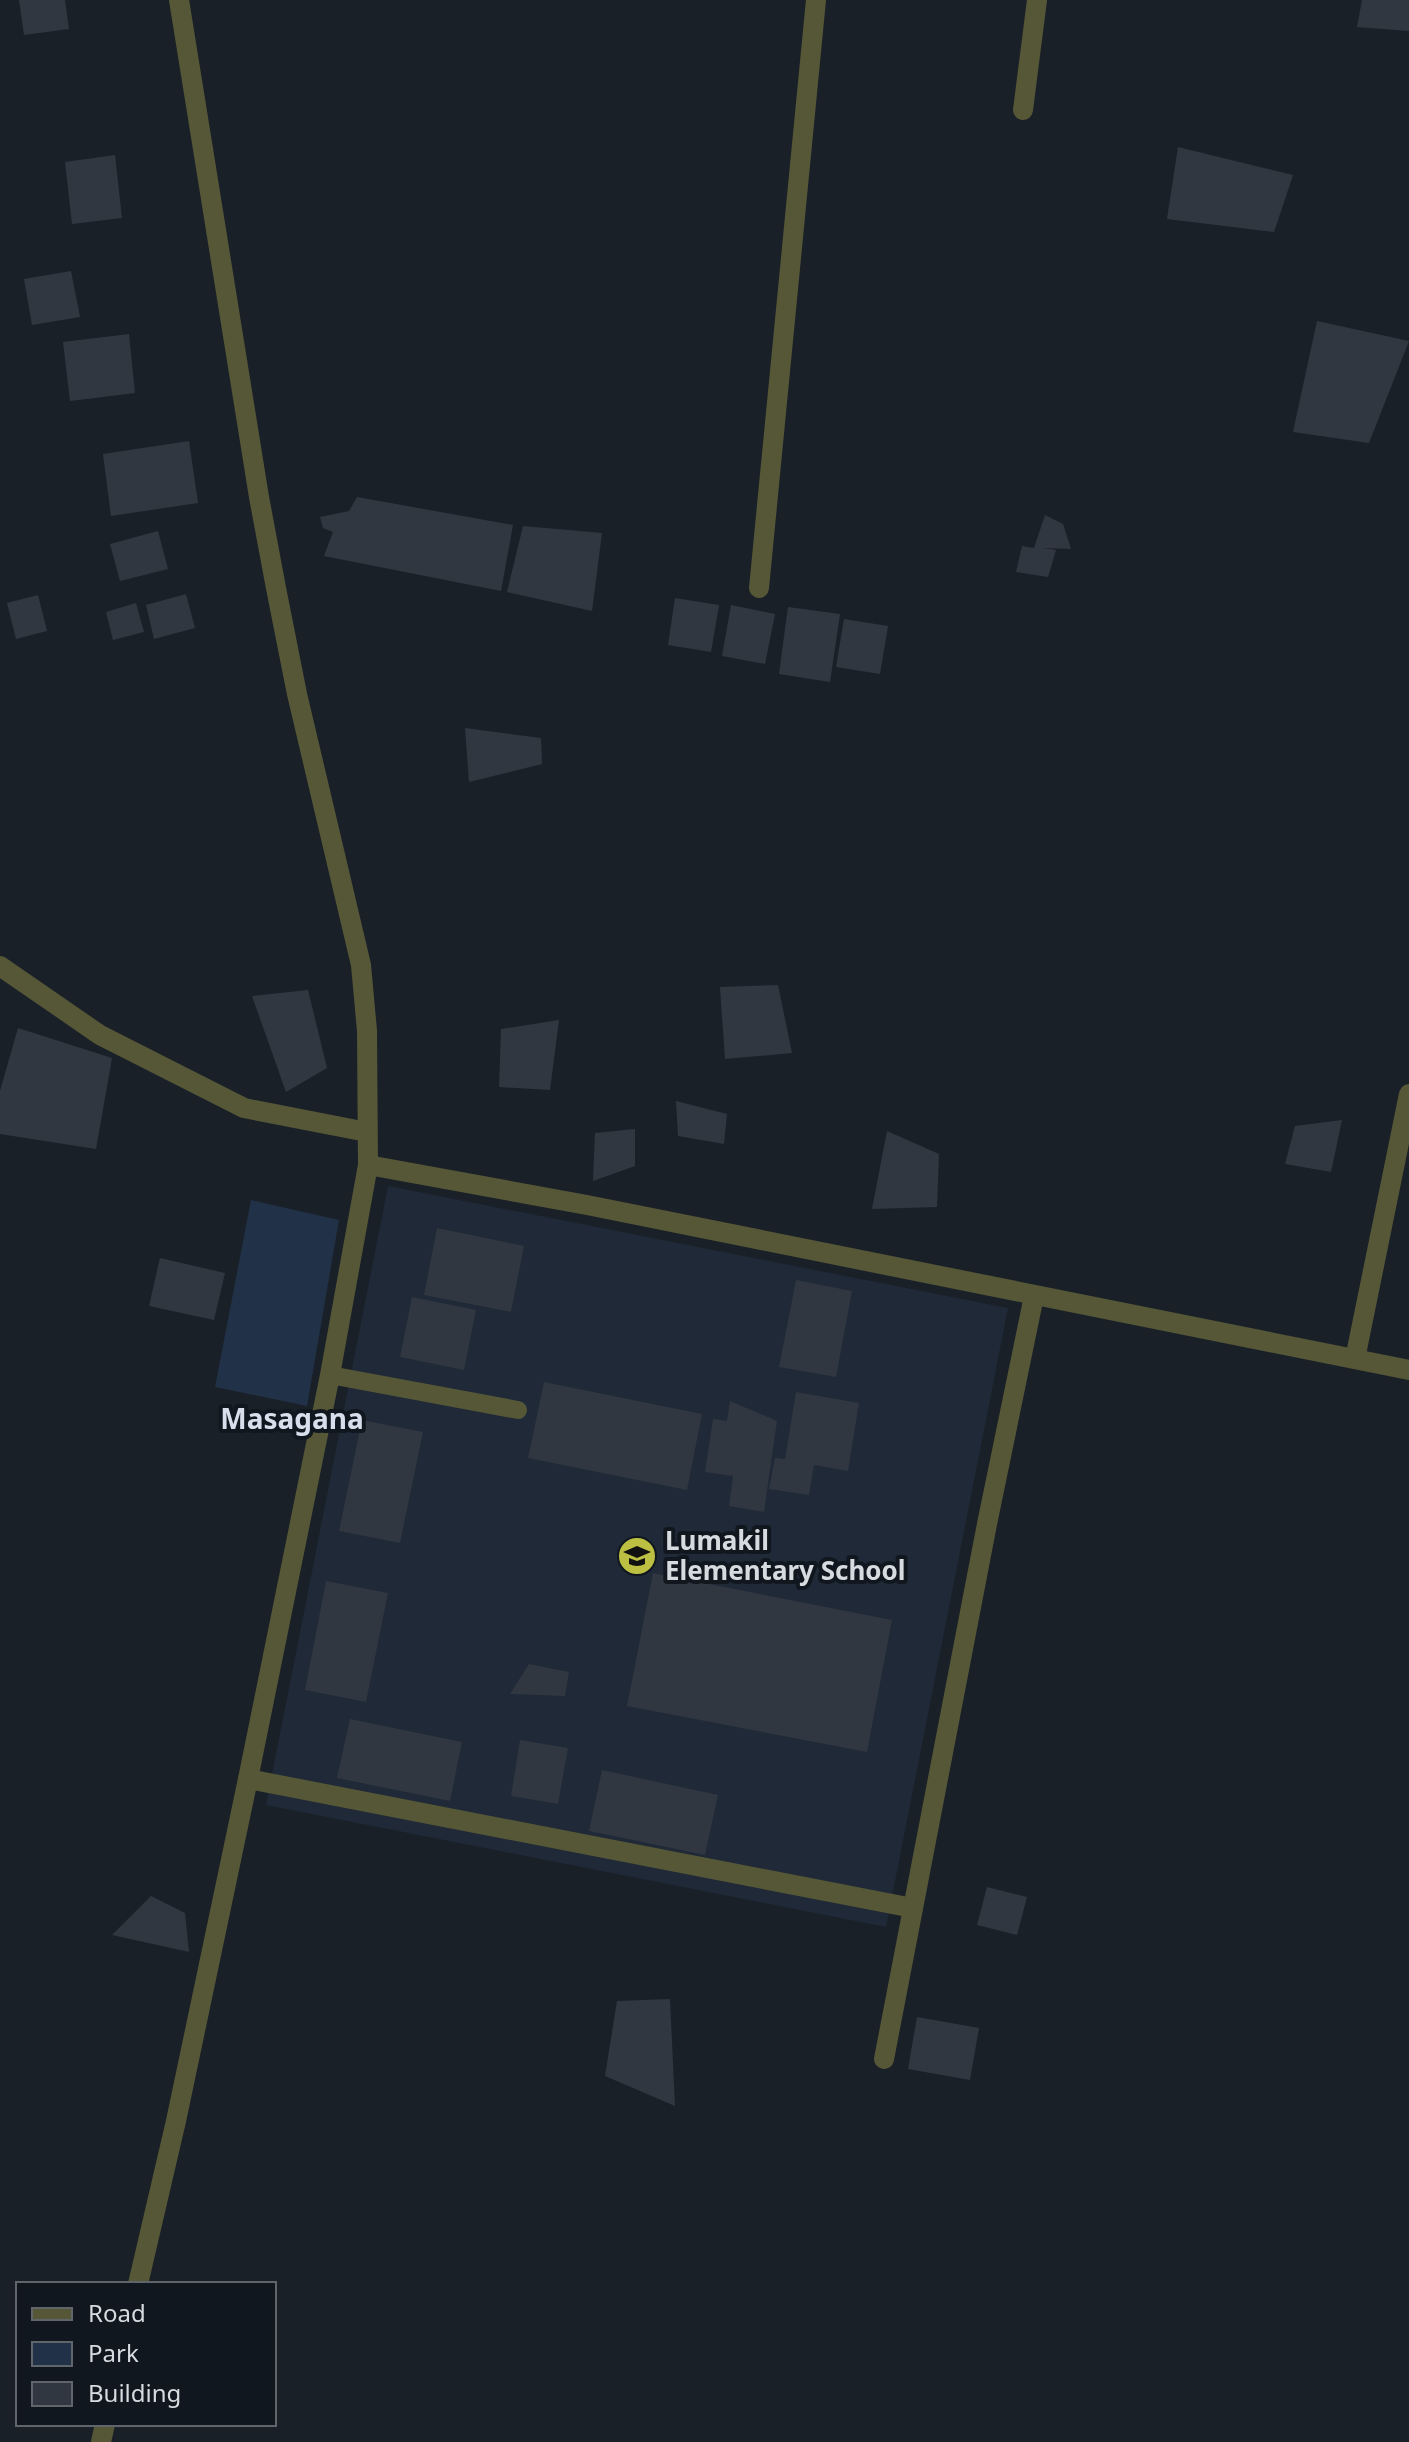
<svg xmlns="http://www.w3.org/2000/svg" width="1409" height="2442" font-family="'Noto Sans',sans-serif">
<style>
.built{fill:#1f2937}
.green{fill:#213147}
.building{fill:#313740}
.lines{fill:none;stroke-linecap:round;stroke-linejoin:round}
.service{stroke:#565736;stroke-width:18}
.minor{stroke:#565736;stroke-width:20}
.labels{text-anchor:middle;stroke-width:8;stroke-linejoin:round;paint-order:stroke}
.poi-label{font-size:26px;font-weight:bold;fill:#d6dbe0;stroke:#11171e;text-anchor:start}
.neighbourhood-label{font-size:28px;font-weight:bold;fill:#d6dfeb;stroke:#11171e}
</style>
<rect width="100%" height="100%" fill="#1a2028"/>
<path class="built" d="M388 1186 1008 1308 886 1927 266 1805Z"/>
<path class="green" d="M251 1200 339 1220 307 1406 215 1387Z"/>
<g class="building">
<path d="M19 0H65L69 29 24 35Z"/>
<path d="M1362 0H1409V31L1357 27Z"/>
<path d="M1178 147 1293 175 1274 232 1167 219Z"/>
<path d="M115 155 122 218 72 224 65 162Z"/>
<path d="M71 271 80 317 32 325 24 279Z"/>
<path d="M1317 321 1409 341 1369 443 1293 432Z"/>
<path d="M129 334 135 393 70 401 63 342Z"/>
<path d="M189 441 198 503 111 516 103 454Z"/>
<path d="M357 497 513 525 501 591 324 556 333 532 323 528 320 517 349 511Z"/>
<path d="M1045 515 1063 524 1071 549 1043 548 1056 550 1048 577 1016 572 1022 546 1034 548Z"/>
<path d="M523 526 602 533 592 611 507 592Z"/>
<path d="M158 531 168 569 120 581 110 544Z"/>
<path d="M186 594 195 628 154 639 146 605Z"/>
<path d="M38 595 47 631 16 639 7 603Z"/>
<path d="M675 598 719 605 711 652 668 645Z"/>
<path d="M136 603 144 632 113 640 106 612Z"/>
<path d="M731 605 775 614 765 664 722 656Z"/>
<path d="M788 607 840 614 830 682 779 674Z"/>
<path d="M844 619 888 626 880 674 836 667Z"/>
<path d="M465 728 541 738 542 764 469 782Z"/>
<path d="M778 985 792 1053 725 1059 720 987Z"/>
<path d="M308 990 327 1068 286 1092 252 996Z"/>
<path d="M559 1020 550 1090 499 1087 501 1029Z"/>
<path d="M18 1028 112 1058 96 1149 0 1134V1091Z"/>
<path d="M676 1101 727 1114 724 1144 678 1136Z"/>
<path d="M1342 1120 1331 1172 1285 1164 1295 1126Z"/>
<path d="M635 1129V1166L593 1181 595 1133Z"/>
<path d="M887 1131 939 1154 937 1207 872 1209Z"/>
<path d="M437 1228 524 1246 511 1312 424 1295Z"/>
<path d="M160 1258 225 1273 214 1320 149 1306Z"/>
<path d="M796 1280 852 1291 836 1377 779 1367Z"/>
<path d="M412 1297 476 1310 464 1370 400 1357Z"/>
<path d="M544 1382 702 1414 687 1490 528 1458Z"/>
<path d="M796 1392 859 1403 848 1471 814 1465 809 1495 769 1489 775 1458 785 1459Z"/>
<path d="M730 1401 777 1421 764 1512 729 1506 733 1476 705 1472 713 1419 727 1421Z"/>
<path d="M362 1420 423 1432 400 1543 339 1531Z"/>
<path d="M653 1573 892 1620 867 1752 627 1706Z"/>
<path d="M326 1581 388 1593 366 1702 305 1690Z"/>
<path d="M529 1664 569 1672 565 1696 510 1694Z"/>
<path d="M350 1719 462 1742 450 1801 337 1778Z"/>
<path d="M520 1740 568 1748 558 1804 511 1796Z"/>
<path d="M602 1770 718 1795 705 1855 589 1831Z"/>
<path d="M987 1887 1027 1897 1017 1935 977 1925Z"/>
<path d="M151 1896 185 1913 189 1952 112 1935Z"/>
<path d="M670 1999 675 2106 605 2076 617 2001Z"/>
<path d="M917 2017 979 2028 970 2080 908 2069Z"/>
</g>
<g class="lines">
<path class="service" d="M330 1375 518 1410"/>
<g class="minor">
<path d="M1023 110 1037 0"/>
<path d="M759 588 816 0"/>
<path d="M0 966 100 1035 244 1108 367 1132"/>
<path d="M368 1165 587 1205 1409 1370"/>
<path d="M1355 1359 1409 1094"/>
<path d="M248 1779 913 1908"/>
<path d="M884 2059 987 1524 1034 1296"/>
<path d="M138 2284 176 2121 248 1779 330 1375 368 1165 367 1031 361 965 297 694 276 588 259 497 179 0"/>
<path d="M101 2442 105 2424"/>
</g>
</g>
<defs>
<g id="school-disc" transform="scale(2)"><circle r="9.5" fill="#bdbf43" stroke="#11171e"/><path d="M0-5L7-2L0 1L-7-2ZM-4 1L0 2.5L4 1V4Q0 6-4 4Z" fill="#111"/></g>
</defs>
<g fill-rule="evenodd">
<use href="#school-disc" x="637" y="1556"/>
</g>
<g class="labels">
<g class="poi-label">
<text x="665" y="1550">Lumakil<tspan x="665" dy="30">Elementary School</tspan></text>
</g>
<g class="neighbourhood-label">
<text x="292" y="1429">Masagana</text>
</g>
</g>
<rect x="16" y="2282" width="260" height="144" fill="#11171e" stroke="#60656c" stroke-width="2"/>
<rect x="32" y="2308" width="40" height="12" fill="#565736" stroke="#60656c" stroke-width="2"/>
<text x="88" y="2322" font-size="24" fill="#d6dbe0">Road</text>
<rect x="32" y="2342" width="40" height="24" fill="#213147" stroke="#60656c" stroke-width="2"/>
<text x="88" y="2362" font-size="24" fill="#d6dbe0">Park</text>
<rect x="32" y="2382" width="40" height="24" fill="#313740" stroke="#60656c" stroke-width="2"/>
<text x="88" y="2402" font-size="24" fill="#d6dbe0">Building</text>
</svg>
